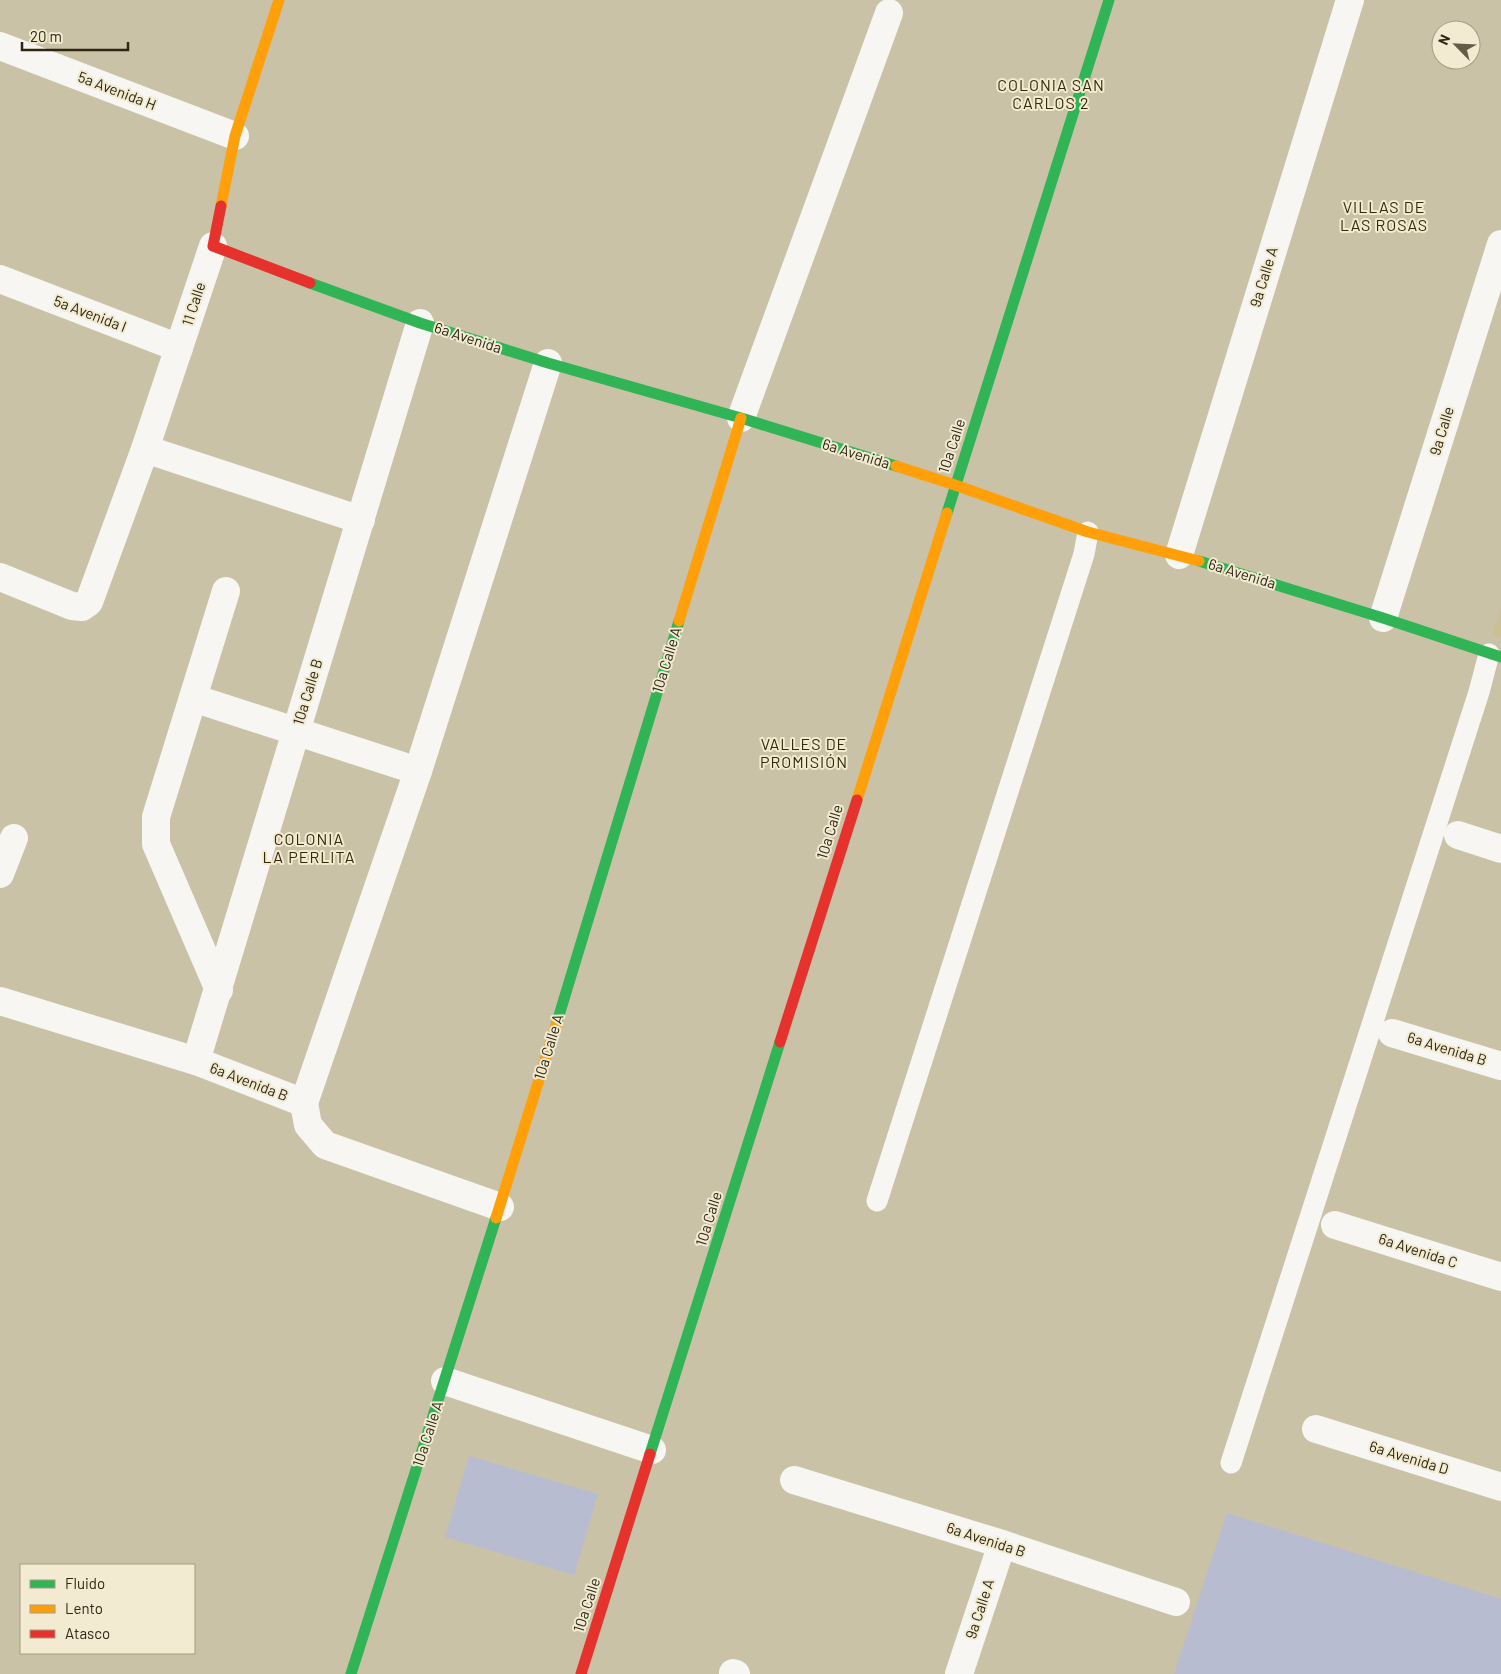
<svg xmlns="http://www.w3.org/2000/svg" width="1501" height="1674" font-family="Barlow,sans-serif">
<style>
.built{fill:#ccbf94}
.green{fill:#b7bcd1}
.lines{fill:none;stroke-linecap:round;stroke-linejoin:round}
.lane{stroke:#f7f6f2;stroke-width:21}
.street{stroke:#f7f6f2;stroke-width:28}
.fast{stroke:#30b455;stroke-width:11}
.slow{stroke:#ff9f0a;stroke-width:11}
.jam{stroke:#e5322d;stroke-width:11}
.labels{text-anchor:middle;stroke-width:4;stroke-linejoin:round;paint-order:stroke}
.street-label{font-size:15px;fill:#2c2613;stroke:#f2ebd2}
.neighbourhood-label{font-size:16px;letter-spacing:1px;fill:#332904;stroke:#f2ebd2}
</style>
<rect width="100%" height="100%" fill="#cac2a7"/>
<path class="built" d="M1501 607V638L1492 635Z"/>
<g class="green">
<path d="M469 1456 598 1494 574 1575 445 1537Z"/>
<path d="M1227 1513 1501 1599V1674H1174Z"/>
</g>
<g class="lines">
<g class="lane">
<path d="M877 1201 1084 554 1088 532"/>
<path d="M1231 1463 1479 692 1489 654"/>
</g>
<g class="street">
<path d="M0 46 235 136"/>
<path d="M0 279 179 348"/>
<path d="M741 418 889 13"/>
<path d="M145 449 361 520"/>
<path d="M1179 555 1350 0"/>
<path d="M0 577 72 606 82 607 89 602 145 449 213 246"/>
<path d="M1383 618 1501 244"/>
<path d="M193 698 418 771"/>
<path d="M1458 835 1501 849"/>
<path d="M0 874 14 838"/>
<path d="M219 990 156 844V817L226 591"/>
<path d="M0 1001 196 1061 304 1103 308 1125 325 1145 500 1207"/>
<path d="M1392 1033 1501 1066"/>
<path d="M196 1061 420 323"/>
<path d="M304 1103 418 771 548 363"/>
<path d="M1335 1225 1501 1277"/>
<path d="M445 1381 652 1450"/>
<path d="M1316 1429 1501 1487"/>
<path d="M794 1480 1002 1544 1176 1602"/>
<path d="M733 1673 736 1674"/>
<path d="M959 1674 1002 1544"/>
</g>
<g class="fast">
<path d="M310 283 420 323 548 363 741 418 896 466"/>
<path d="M947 513 1109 0"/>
<path d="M1199 561 1383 618 1501 657"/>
<path d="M557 1022 679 621"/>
<path d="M650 1454 780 1042"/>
<path d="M351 1674 496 1218"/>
</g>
<g class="slow">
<path d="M221 206 235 136 279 0"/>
<path d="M896 466 955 485 1088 532 1199 561"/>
<path d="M679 621 741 418"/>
<path d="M857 800 947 513"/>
<path d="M496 1218 557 1022"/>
</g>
<g class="jam">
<path d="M221 206 213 246 310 283"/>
<path d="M780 1042 857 800"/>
<path d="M581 1674 650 1454"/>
</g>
</g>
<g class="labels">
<g class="street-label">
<text transform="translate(117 91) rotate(21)" y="5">5a Avenida H</text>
<text transform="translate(1264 277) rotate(-73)" y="5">9a Calle A</text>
<text transform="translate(194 304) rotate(-72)" y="5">11 Calle</text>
<text transform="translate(90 314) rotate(21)" y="5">5a Avenida I</text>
<text transform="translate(468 338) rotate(18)" y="5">6a Avenida</text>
<text transform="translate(1442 431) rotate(-73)" y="5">9a Calle</text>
<text transform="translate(952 446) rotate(-72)" y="5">10a Calle</text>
<text transform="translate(856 454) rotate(17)" y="5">6a Avenida</text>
<text transform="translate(1242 574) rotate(17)" y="5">6a Avenida</text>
<text transform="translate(667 660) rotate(-73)" y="5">10a Calle A</text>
<text transform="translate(308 692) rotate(-73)" y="5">10a Calle B</text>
<text transform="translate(830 832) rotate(-73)" y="5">10a Calle</text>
<text transform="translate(549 1047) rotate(-73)" y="5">10a Calle A</text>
<text transform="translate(1447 1049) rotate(17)" y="5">6a Avenida B</text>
<text transform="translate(249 1082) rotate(21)" y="5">6a Avenida B</text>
<text transform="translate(709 1219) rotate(-73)" y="5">10a Calle</text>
<text transform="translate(1418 1251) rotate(18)" y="5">6a Avenida C</text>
<text transform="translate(428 1434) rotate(-72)" y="5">10a Calle A</text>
<text transform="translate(1409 1458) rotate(17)" y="5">6a Avenida D</text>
<text transform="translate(986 1540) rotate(18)" y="5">6a Avenida B</text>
<text transform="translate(587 1605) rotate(-72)" y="5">10a Calle</text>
<text transform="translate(980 1609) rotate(-72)" y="5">9a Calle A</text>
</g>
<g class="neighbourhood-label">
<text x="1051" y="91">COLONIA SAN<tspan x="1051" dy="18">CARLOS 2</tspan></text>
<text x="1384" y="213">VILLAS DE<tspan x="1384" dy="18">LAS ROSAS</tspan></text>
<text x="804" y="750">VALLES DE<tspan x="804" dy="18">PROMISIÓN</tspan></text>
<text x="309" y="845">COLONIA<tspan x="309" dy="18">LA PERLITA</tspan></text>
</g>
</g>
<rect x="20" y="1564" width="175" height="90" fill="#f2ebd2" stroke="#a39c86"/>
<rect x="30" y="1580" width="25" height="8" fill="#30b455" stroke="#a39c86"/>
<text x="65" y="1589" font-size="15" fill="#2c2613">Fluido</text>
<rect x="30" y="1605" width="25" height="8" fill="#ff9f0a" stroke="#a39c86"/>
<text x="65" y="1614" font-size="15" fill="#2c2613">Lento</text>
<rect x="30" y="1630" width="25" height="8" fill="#e5322d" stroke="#a39c86"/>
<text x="65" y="1639" font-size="15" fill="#2c2613">Atasco</text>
<g transform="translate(1456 45) rotate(294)"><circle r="24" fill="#f2ebd2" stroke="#a39c86"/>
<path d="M0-4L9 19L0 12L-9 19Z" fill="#635d47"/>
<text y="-8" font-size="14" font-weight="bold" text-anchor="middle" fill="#2c2613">N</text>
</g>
<path d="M22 42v8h106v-8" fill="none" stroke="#2c2613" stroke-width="2.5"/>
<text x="30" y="42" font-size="15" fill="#2c2613" stroke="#f2ebd2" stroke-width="4" paint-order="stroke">20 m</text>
</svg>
